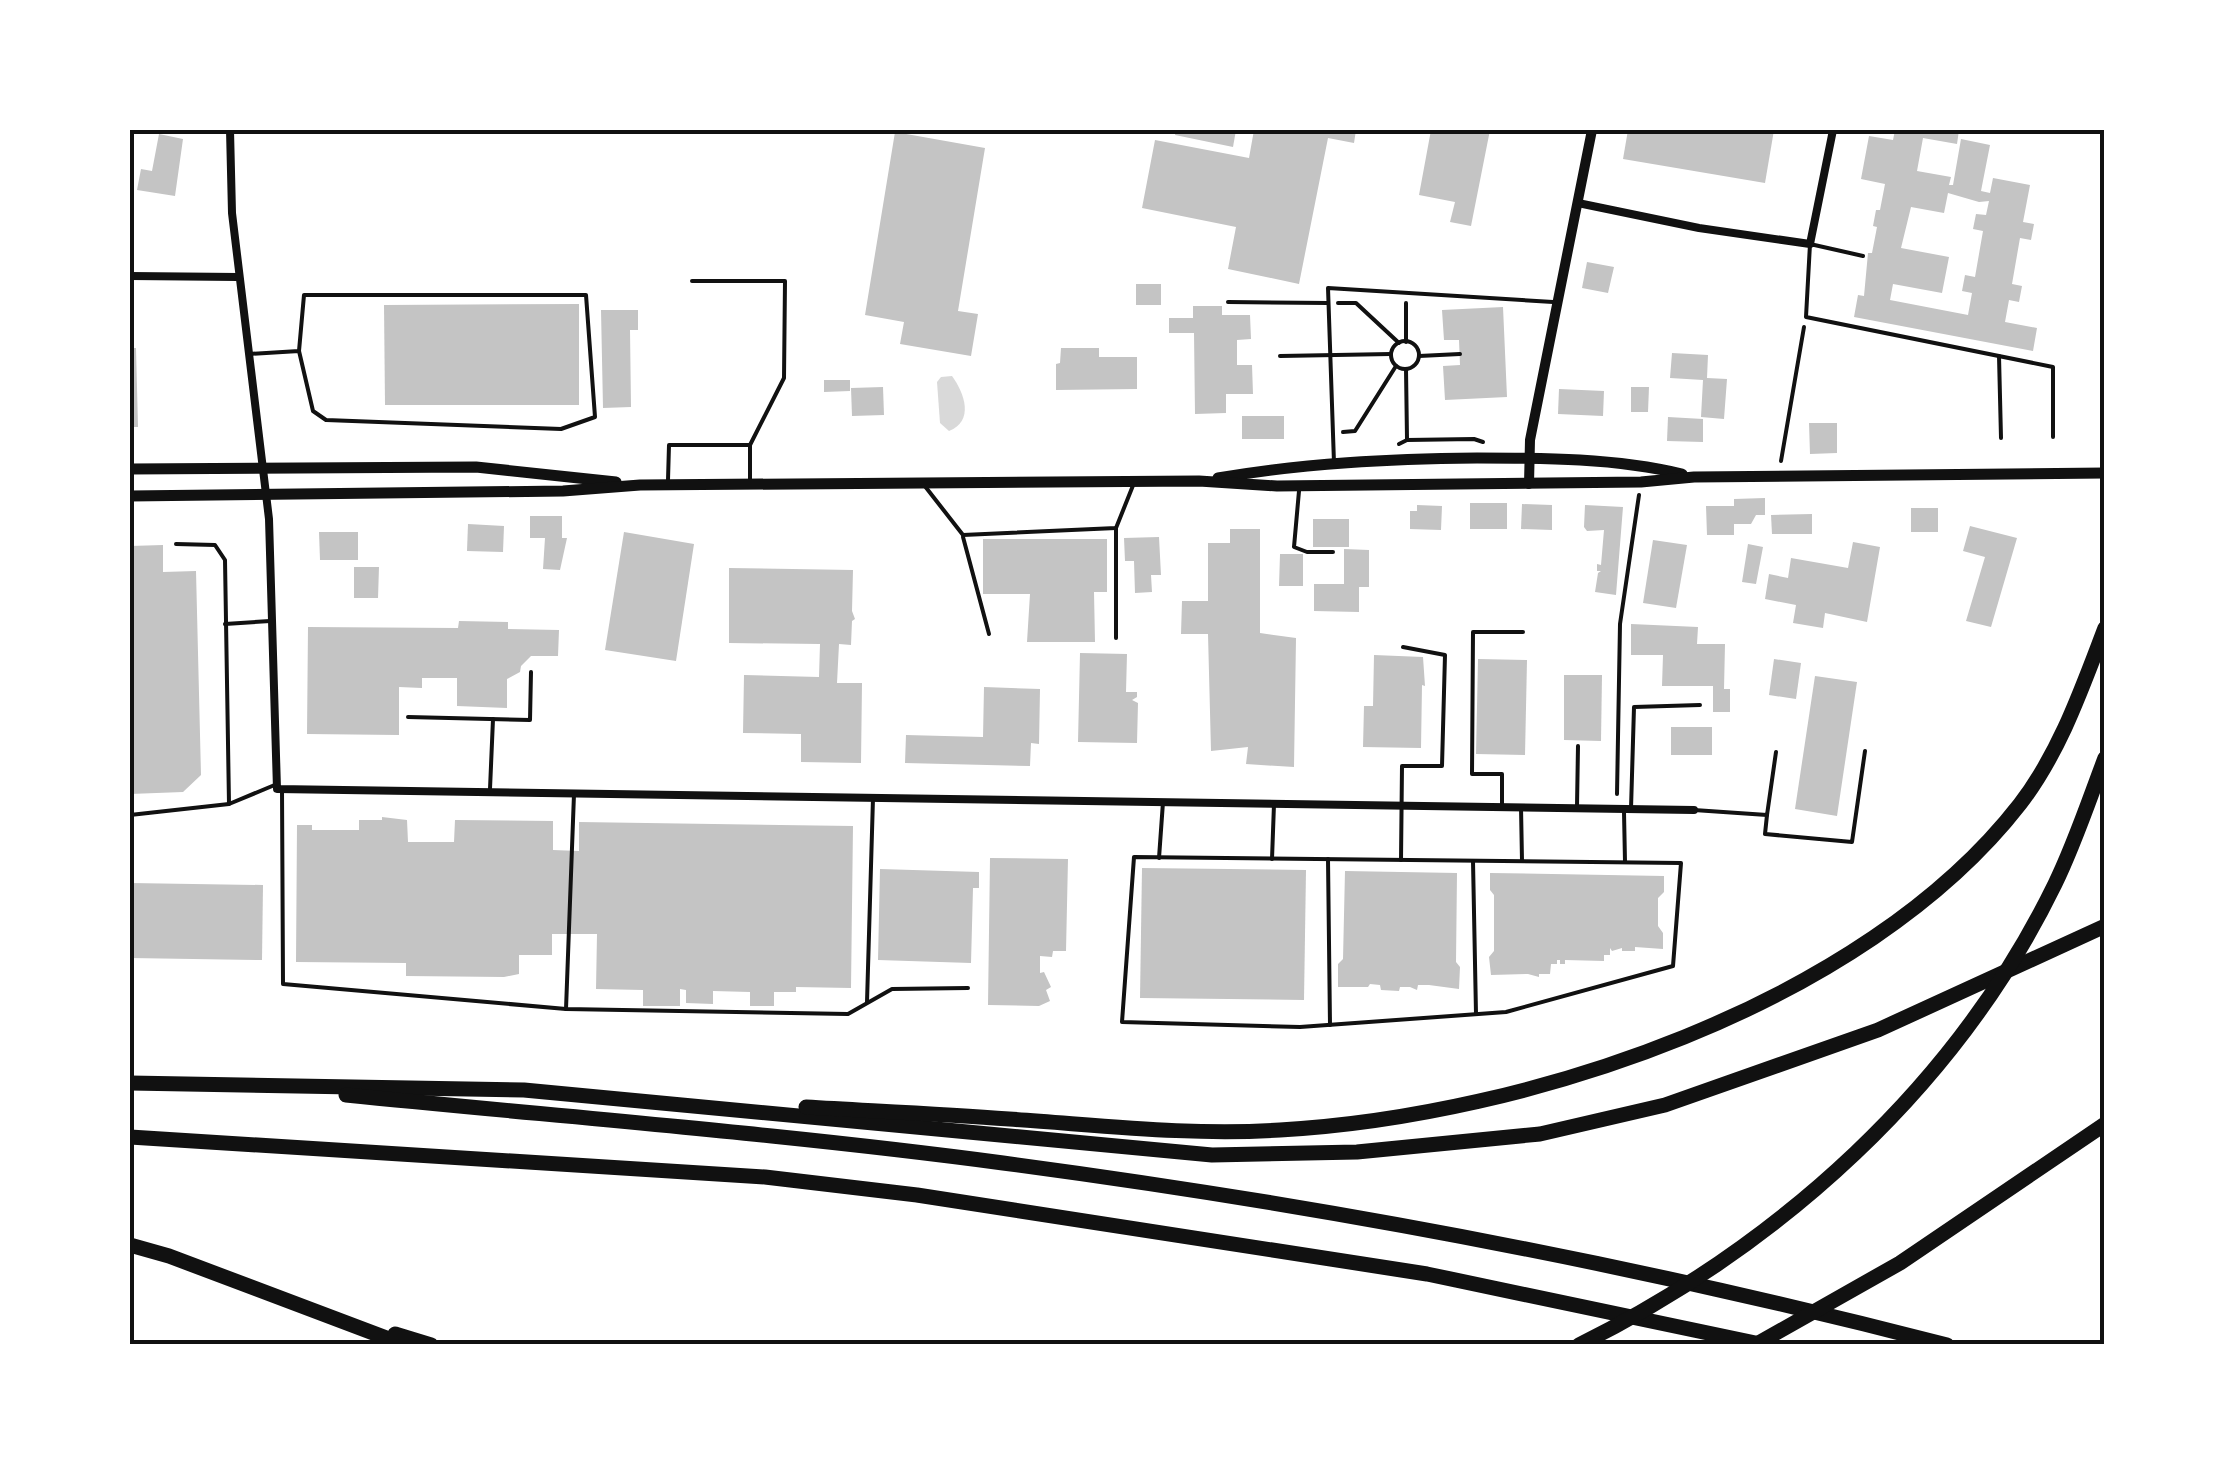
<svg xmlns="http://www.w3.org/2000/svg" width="2235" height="1475" font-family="'Golos Text',sans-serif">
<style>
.water{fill:#d9d9d9}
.building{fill:#c4c4c4;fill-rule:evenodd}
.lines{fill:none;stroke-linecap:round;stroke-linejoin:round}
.path{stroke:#111;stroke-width:4}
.service{stroke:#111;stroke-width:4}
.minor{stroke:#111;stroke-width:8}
.tertiary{stroke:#111;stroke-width:10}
.secondary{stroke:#111;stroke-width:11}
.motorway{stroke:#111;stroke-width:15}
.neatline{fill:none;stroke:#111;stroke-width:4}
</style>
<rect width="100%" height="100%" fill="#fff"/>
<path class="water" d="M952 376C965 394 974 421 949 431L940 423 937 382 941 377Z"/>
<g class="building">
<path d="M1176 130H1236L1233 147 1175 135Z"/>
<path d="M1254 130H1356L1354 143 1328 138 1299 284 1228 269 1236 227 1142 208 1155 140 1249 158Z"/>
<path d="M1431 130H1490L1471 226 1450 222 1455 202 1419 195Z"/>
<path d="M1628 130H1774L1765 183 1623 159Z"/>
<path d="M1895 130H1959L1957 144 1923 138 1917 171 1951 177 1949 185H1953L1961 139 1990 145 1981 191 1990 193 1993 178 2030 185 2023 222 2034 224 2031 240 2020 238 2012 284 2022 286 2019 302 2009 300 2005 322 2037 328 2033 351 1854 317 1858 295 1864 296 1868 253H1872L1877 227 1873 226 1876 210H1880L1885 184 1861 179 1869 136 1893 140ZM1948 193 1979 202 1989 201 1986 215 1976 214 1973 229 1983 231 1975 277 1965 275 1962 291 1972 293 1968 315 1890 300 1893 284 1942 293 1949 257 1901 248 1911 207 1944 213Z"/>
<path d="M895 132 985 148 958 311 978 314 971 356 900 344 904 322 865 315Z"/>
<path d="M159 134 183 139 175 196 137 190 141 169 152 171Z"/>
<path d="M1587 262 1614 267 1608 293 1582 288Z"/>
<rect x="1136" y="284" width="25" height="21"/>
<path d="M579 304V405H385L384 305Z"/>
<path d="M1193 306H1222V315H1250L1251 339 1237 340V365H1252L1253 394H1226V413L1195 414 1194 333H1169V318H1193Z"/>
<path d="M1503 307 1507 397 1445 400 1443 366 1460 365 1459 340H1444L1442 310Z"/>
<path d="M601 310H638V330H630L631 407 603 408Z"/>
<path d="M130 348H136L138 427H130Z"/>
<path d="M1061 348H1099V357H1137V389L1056 390V364L1060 363Z"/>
<path d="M1672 353 1708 355 1707 378 1727 379 1724 419 1701 417 1703 380 1670 378Z"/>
<path d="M824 380H850V391L824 392Z"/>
<path d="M883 387 884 415 852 416 851 388Z"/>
<path d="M1631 387H1649L1648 412H1631Z"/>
<path d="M1559 389 1604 391 1603 416 1558 414Z"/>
<rect x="1242" y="416" width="42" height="23"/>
<path d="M1668 417 1703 419V442L1667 441Z"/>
<path d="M1809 423H1837V453L1810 454Z"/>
<path d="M1765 498V515H1756L1751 524H1734V535H1707L1706 506H1734V499Z"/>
<rect x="1470" y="503" width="37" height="26"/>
<path d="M1522 504 1552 505V530L1521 529Z"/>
<path d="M1417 505 1442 506 1441 530 1410 529V511H1417Z"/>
<path d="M1585 505 1623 507 1616 595 1595 592 1598 573 1601 571H1597V564L1601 565 1604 530 1587 531 1584 527Z"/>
<rect x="1911" y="508" width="27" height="24"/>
<path d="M1812 514V534H1772L1771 515Z"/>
<path d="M530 516H562V538H567L560 570 543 569 545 538H530Z"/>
<rect x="1313" y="519" width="36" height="28"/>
<path d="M468 524 504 526 503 552 467 551Z"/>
<path d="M1970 526 2017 538 1991 627 1966 621 1985 557 1963 551Z"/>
<path d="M1230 529H1260V633L1296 638 1294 767 1246 764 1248 747 1211 751 1208 634H1181L1182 601H1208V543H1230Z"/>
<path d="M319 532H358V560H320Z"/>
<path d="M624 532 694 544 676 661 605 650Z"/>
<path d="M1159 537 1161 575H1151L1152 592 1135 593 1134 561H1125L1124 538Z"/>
<path d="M983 539H1107V592H1094L1095 642H1027L1030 594H983Z"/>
<path d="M1653 540 1687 545 1676 608 1643 603Z"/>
<path d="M1853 542 1880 547 1867 622 1825 613 1823 628 1793 623 1796 605 1765 599 1769 574 1788 578 1791 558 1848 568Z"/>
<path d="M1748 544 1763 547 1756 584 1742 582Z"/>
<path d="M163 545V572L196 571 201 775 183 792 130 794V546Z"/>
<path d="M1344 549 1369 550V587H1359V612L1314 611V584H1344Z"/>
<path d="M1280 554H1303V586H1279Z"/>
<path d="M354 567H379L378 598H354Z"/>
<path d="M729 568 853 570 852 611 855 619 852 621 851 645 839 644 837 683H862L861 763 801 762V734L743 733 744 675 819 677 820 644 729 643Z"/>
<path d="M459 621 508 622V629L559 630 558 656H531L521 666 520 672 507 679V708L457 706V678H422V688L399 687V735L307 734 308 627 458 628Z"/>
<path d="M1631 624 1698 627 1697 644H1725L1724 689H1730V712H1713V686H1662L1663 655H1631Z"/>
<path d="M1080 653 1127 654 1126 692H1137V697L1132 700 1138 703 1137 743 1078 742Z"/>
<path d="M1374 655 1423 657 1425 686 1422 685 1421 748 1363 747 1364 706H1373Z"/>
<path d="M1478 659 1527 660 1525 755 1476 754Z"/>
<path d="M1774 659 1801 663 1796 699 1769 695Z"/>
<path d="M1564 675H1602L1601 741 1564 740Z"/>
<path d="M1815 676 1857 682 1837 816 1795 809Z"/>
<path d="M984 687 1040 689 1039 744 1031 743 1030 766 905 763 906 735 983 737Z"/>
<rect x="1671" y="727" width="41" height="28"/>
<path d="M382 817 407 820 408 842H454L455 820 553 821V850L579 851V822L853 826 851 988 796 987V992H774V1006H750V992L713 991V1004L686 1003V990L680 989V1006H643V990L596 989 597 934H552V955H519V974L504 977 406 976V963L296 962 297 825H312V830H359V820H382Z"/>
<path d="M990 858 1068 859 1066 951H1053L1052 957 1040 956V973L1044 972 1051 987 1046 990 1050 1001 1039 1006 988 1005Z"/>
<path d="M1142 868 1306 870 1304 1000 1140 998Z"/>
<path d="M880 869 979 872V888H973L971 963 878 960Z"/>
<path d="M1345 871 1457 873 1456 962 1460 967 1459 989 1429 985H1418L1417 990 1410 987H1400L1399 991 1381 990 1380 985 1370 984 1368 987H1338V964L1343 959Z"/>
<path d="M1490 873 1664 876V892L1658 898V926L1663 933V949L1635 947V951H1622V948L1612 951 1610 948V955H1604V961L1565 960V964H1560V960H1557V964H1551L1550 974H1539V977L1528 974 1491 975 1489 957 1494 951V895L1490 890Z"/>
<path d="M130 883 263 885 262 960 130 958Z"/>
</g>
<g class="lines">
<g class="path">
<path d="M1338 303H1356L1399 343"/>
<path d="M1406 303V342"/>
<path d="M1419 356 1460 354"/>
<path d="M1406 369 1407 439"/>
<path d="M1343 432 1355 431 1396 366"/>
<path d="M1399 444 1407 440 1474 439 1483 442"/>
<path d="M1781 461 1804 327"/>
<path d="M1617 794 1620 624 1639 495"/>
</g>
<g class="service">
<path d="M1863 256 1810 244 1806 317 2053 367V437"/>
<path d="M692 281H785L784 378 750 445"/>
<path d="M1228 302 1328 303"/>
<circle cx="1405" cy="355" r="14"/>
<path d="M249 354 299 351 313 411 326 420 561 429 595 417 586 295H304L299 351"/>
<path d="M1280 356 1391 354"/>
<path d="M1999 356 2001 438"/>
<path d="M1334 463 1328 288 1553 302"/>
<path d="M668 480 669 445H750V483"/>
<path d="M924 485 963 535 1116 528 1134 483"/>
<path d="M1299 491 1294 547 1307 552H1333"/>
<path d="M963 537 989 634"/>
<path d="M176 544 215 545 225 560 229 804"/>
<path d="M225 624 270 621"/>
<path d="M1116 638V528"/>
<path d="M408 717 530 720 531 672"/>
<path d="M282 789 283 984 566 1009 848 1014 892 989 968 988"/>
<path d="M490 789 493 719"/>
<path d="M1502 806V774H1472L1473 632H1523"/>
<path d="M1577 806 1578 746"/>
<path d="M1521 807 1522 861"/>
<path d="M1631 809 1634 707 1700 705"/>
<path d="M1694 810 1767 815 1776 752"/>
<path d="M1624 812 1625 862"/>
<path d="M130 815 229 804 277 784"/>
<path d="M1767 815 1765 834 1852 842 1865 751"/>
<path d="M1134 857 1681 863 1673 966 1506 1012 1300 1027 1122 1022Z"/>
<path d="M1159 858 1163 802"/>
<path d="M1272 859 1274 804"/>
<path d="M1328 859 1330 1025"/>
<path d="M1401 860 1402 766H1442L1445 655 1403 647"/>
<path d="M1473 861 1476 1014"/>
<path d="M867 1002 873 798"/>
<path d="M566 1009 574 794"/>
</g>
<g class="minor">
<path d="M230 130 232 213 269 519 277 789 1694 810"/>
<path d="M1578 203 1699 228 1810 244 1833 130"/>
<path d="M130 276 238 277"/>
</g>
<path class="tertiary" d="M1529 484 1530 440 1592 130"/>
<g class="secondary">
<path d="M130 469 476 467 616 482"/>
<path d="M1218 478C1304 463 1390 459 1477 458 1545 458 1615 458 1682 474"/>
<path d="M130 496 563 491 640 485 1199 481 1277 486 1641 482 1694 477 2105 473"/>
</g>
<g class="motorway">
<path d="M130 1083 524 1090 1212 1155 1357 1152 1540 1134 1665 1105 1878 1030 2105 926"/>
<path d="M346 1095C565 1117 785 1134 1003 1163 1320 1205 1638 1265 1947 1345"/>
<path d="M806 1107C874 1111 942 1114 1009 1119 1100 1125 1190 1136 1280 1130 1527 1116 1864 1005 2020 804 2060 752 2082 688 2105 628"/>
<path d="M130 1137 765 1177 917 1195 1427 1274 1765 1345"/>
<path d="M130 1245 169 1256 405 1345"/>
<path d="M395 1334 431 1345"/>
<path d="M1579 1345C1780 1245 1956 1087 2055 884 2075 843 2089 800 2105 758"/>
<path d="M1755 1345 1900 1263 2105 1124"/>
</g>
</g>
<rect width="2235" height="1475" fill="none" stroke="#ffffff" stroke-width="265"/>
<rect x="132" y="132" width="1970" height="1210" class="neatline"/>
</svg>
